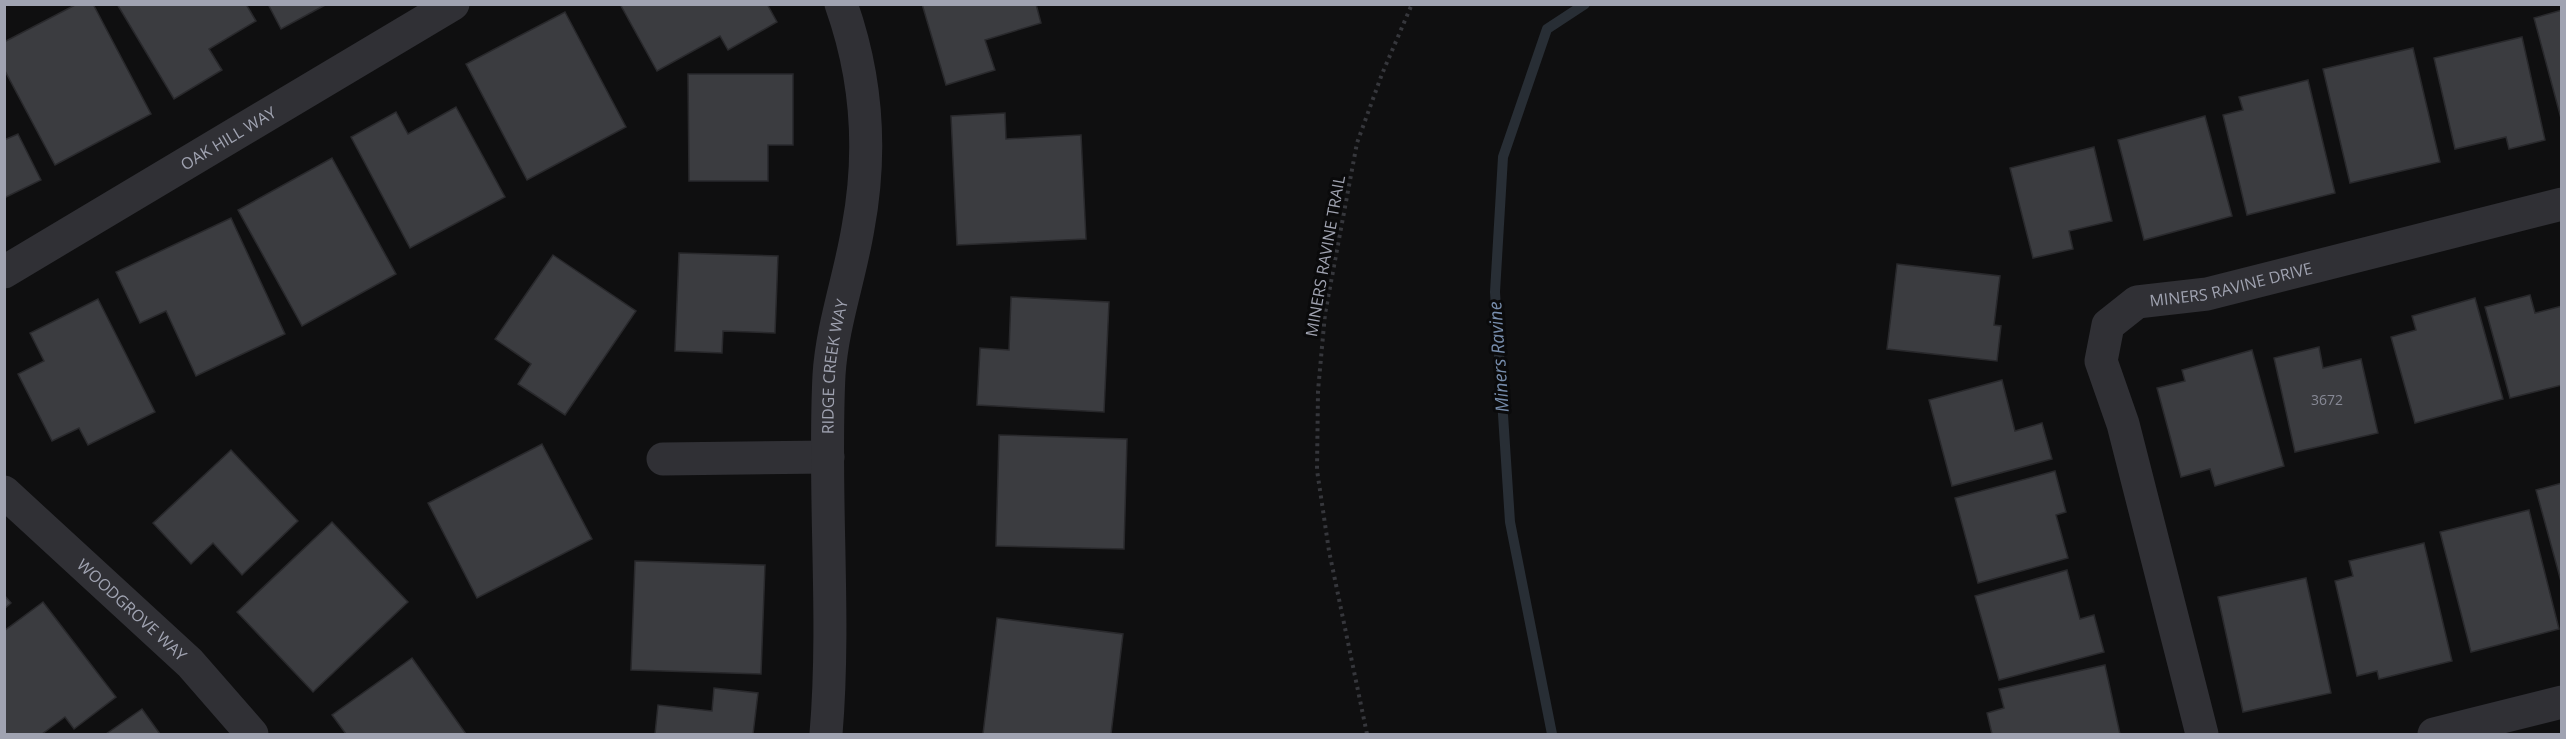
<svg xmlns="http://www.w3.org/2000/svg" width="2566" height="739" font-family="'Open Sans',sans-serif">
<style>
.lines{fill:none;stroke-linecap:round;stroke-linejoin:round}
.stream{stroke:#282e35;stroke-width:10}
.building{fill:#3b3c40;stroke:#29292c;stroke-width:1.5}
.path{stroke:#36373c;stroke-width:4;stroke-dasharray:3 4.5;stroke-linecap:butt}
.street{stroke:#303035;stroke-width:33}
.labels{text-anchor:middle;stroke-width:6;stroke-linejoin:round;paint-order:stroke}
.number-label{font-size:14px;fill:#878995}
.street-label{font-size:16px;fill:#a0a3b1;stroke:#0a0a0b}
.water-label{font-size:18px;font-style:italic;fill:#778dac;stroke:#0a0a0b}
</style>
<rect width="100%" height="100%" fill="#0f0f10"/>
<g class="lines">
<path class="stream" d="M1552 734 1510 522 1495 292 1503 157 1547 29 1585 4"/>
</g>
<g class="building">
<path d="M77 4H93L151 114 55 165 4 69V42Z"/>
<path d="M117 4H246L256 21 209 49 222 70 174 99Z"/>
<path d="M268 4H327L281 29Z"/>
<path d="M620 4H767L777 22 728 50 720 36 657 71Z"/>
<path d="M922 4H1036L1041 23 985 40 995 70 946 85Z"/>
<path d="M2562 10V122L2534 18Z"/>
<path d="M565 12 626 127 527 180 466 64Z"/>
<path d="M2522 37 2545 140 2509 149 2506 137 2455 149 2434 58Z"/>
<path d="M2413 48 2440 162 2350 183 2323 69Z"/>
<path d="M688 74H793V145H768V181H689Z"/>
<path d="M2308 80 2335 193 2247 215 2223 115 2243 110 2239 97Z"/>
<path d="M456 107 505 197 410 248 351 137 396 112 408 134Z"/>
<path d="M1005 113 1006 139 1081 135 1086 239 957 245 951 116Z"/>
<path d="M2205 116 2232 216 2144 240 2118 140Z"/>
<path d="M18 134 41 180 4 198V140Z"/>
<path d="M2094 147 2112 221 2069 231 2073 249 2033 258 2010 168Z"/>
<path d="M332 158 396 274 302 326 238 210Z"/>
<path d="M231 218 285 334 196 376 166 311 140 323 116 272Z"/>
<path d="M679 253 778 256 775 333 723 331 722 353 675 351Z"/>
<path d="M553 255 636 311 565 415 518 384 531 364 495 339Z"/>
<path d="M1897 264 2000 276 1994 325 2001 326 1997 361 1887 349Z"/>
<path d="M2530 295 2535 313 2562 306V385L2510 398 2485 307Z"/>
<path d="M1011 297 1109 302 1104 412 977 405 980 348 1009 350Z"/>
<path d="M2475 298 2503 399 2415 423 2391 337 2416 330 2412 316Z"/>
<path d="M98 299 155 412 88 445 79 428 52 441 18 374 44 361 30 333Z"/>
<path d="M2319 347 2323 368 2361 359 2378 433 2295 452 2274 358Z"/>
<path d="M2252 350 2284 466 2215 486 2210 469 2181 477 2157 388 2185 381 2182 370Z"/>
<path d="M2002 380 2015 431 2042 423 2052 459 1952 486 1929 400Z"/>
<path d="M999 435 1127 439 1124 549 996 546Z"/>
<path d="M542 444 592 539 477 598 428 503Z"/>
<path d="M231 450 298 521 242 575 213 543 191 564 153 523Z"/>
<path d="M2055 471 2066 512 2056 515 2068 558 1978 583 1955 498Z"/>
<path d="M2562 483V585L2536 490Z"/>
<path d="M2529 510 2559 629 2471 652 2440 532Z"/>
<path d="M332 522 408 602 313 692 237 612Z"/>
<path d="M2424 543 2452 661 2379 679 2377 671 2357 676 2335 581 2353 576 2349 561Z"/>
<path d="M635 561 765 565 761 674 631 670Z"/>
<path d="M2067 570 2080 619 2094 615 2104 652 1999 680 1975 596Z"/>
<path d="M2306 578 2331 693 2243 712 2218 597Z"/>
<path d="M4 595 11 603 4 609Z"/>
<path d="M43 602 116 697 74 729 65 717 42 734H4V631Z"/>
<path d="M997 618 1123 634 1111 734H983Z"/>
<path d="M412 658 466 734H346L332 715Z"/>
<path d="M2105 665 2120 734H1992L1987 713 2004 708 1999 689Z"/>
<path d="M714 688 758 693 753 734H655L658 705 712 711Z"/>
<path d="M142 709 160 734H106Z"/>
</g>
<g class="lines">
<path class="path" d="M1367 734 1329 551 1317 470 1318 391 1325 314 1357 143 1382 74 1412 4"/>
<g class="street">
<path id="s1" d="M4 272 453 4"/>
<path d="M663 459 828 457"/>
<path id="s2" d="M4 492 190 663 252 734"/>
<path id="s3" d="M826 734C836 615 823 495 829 375 832 326 850 277 858 228 872 153 867 77 841 4"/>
<path id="s4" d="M2202 734 2123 424 2101 361 2108 325 2137 302 2207 294 2562 204"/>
<path d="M2434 734 2562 702"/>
</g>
</g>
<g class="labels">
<g class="number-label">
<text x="2327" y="405">3672</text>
</g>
<g class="street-label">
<text dy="6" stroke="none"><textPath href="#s1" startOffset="261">OAK HILL WAY</textPath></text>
<text transform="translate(1325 256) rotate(-80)" y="6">MINERS RAVINE TRAIL</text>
<text dy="6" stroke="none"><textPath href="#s4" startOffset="556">MINERS RAVINE DRIVE</textPath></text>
<text dy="6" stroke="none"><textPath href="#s3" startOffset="368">RIDGE CREEK WAY</textPath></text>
<text dy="6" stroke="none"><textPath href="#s2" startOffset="174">WOODGROVE WAY</textPath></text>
</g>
<g class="water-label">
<text transform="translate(1499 357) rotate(-94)" y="6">Miners Ravine</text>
</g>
</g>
<rect width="2566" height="739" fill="none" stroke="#a0a3b1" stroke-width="12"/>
</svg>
